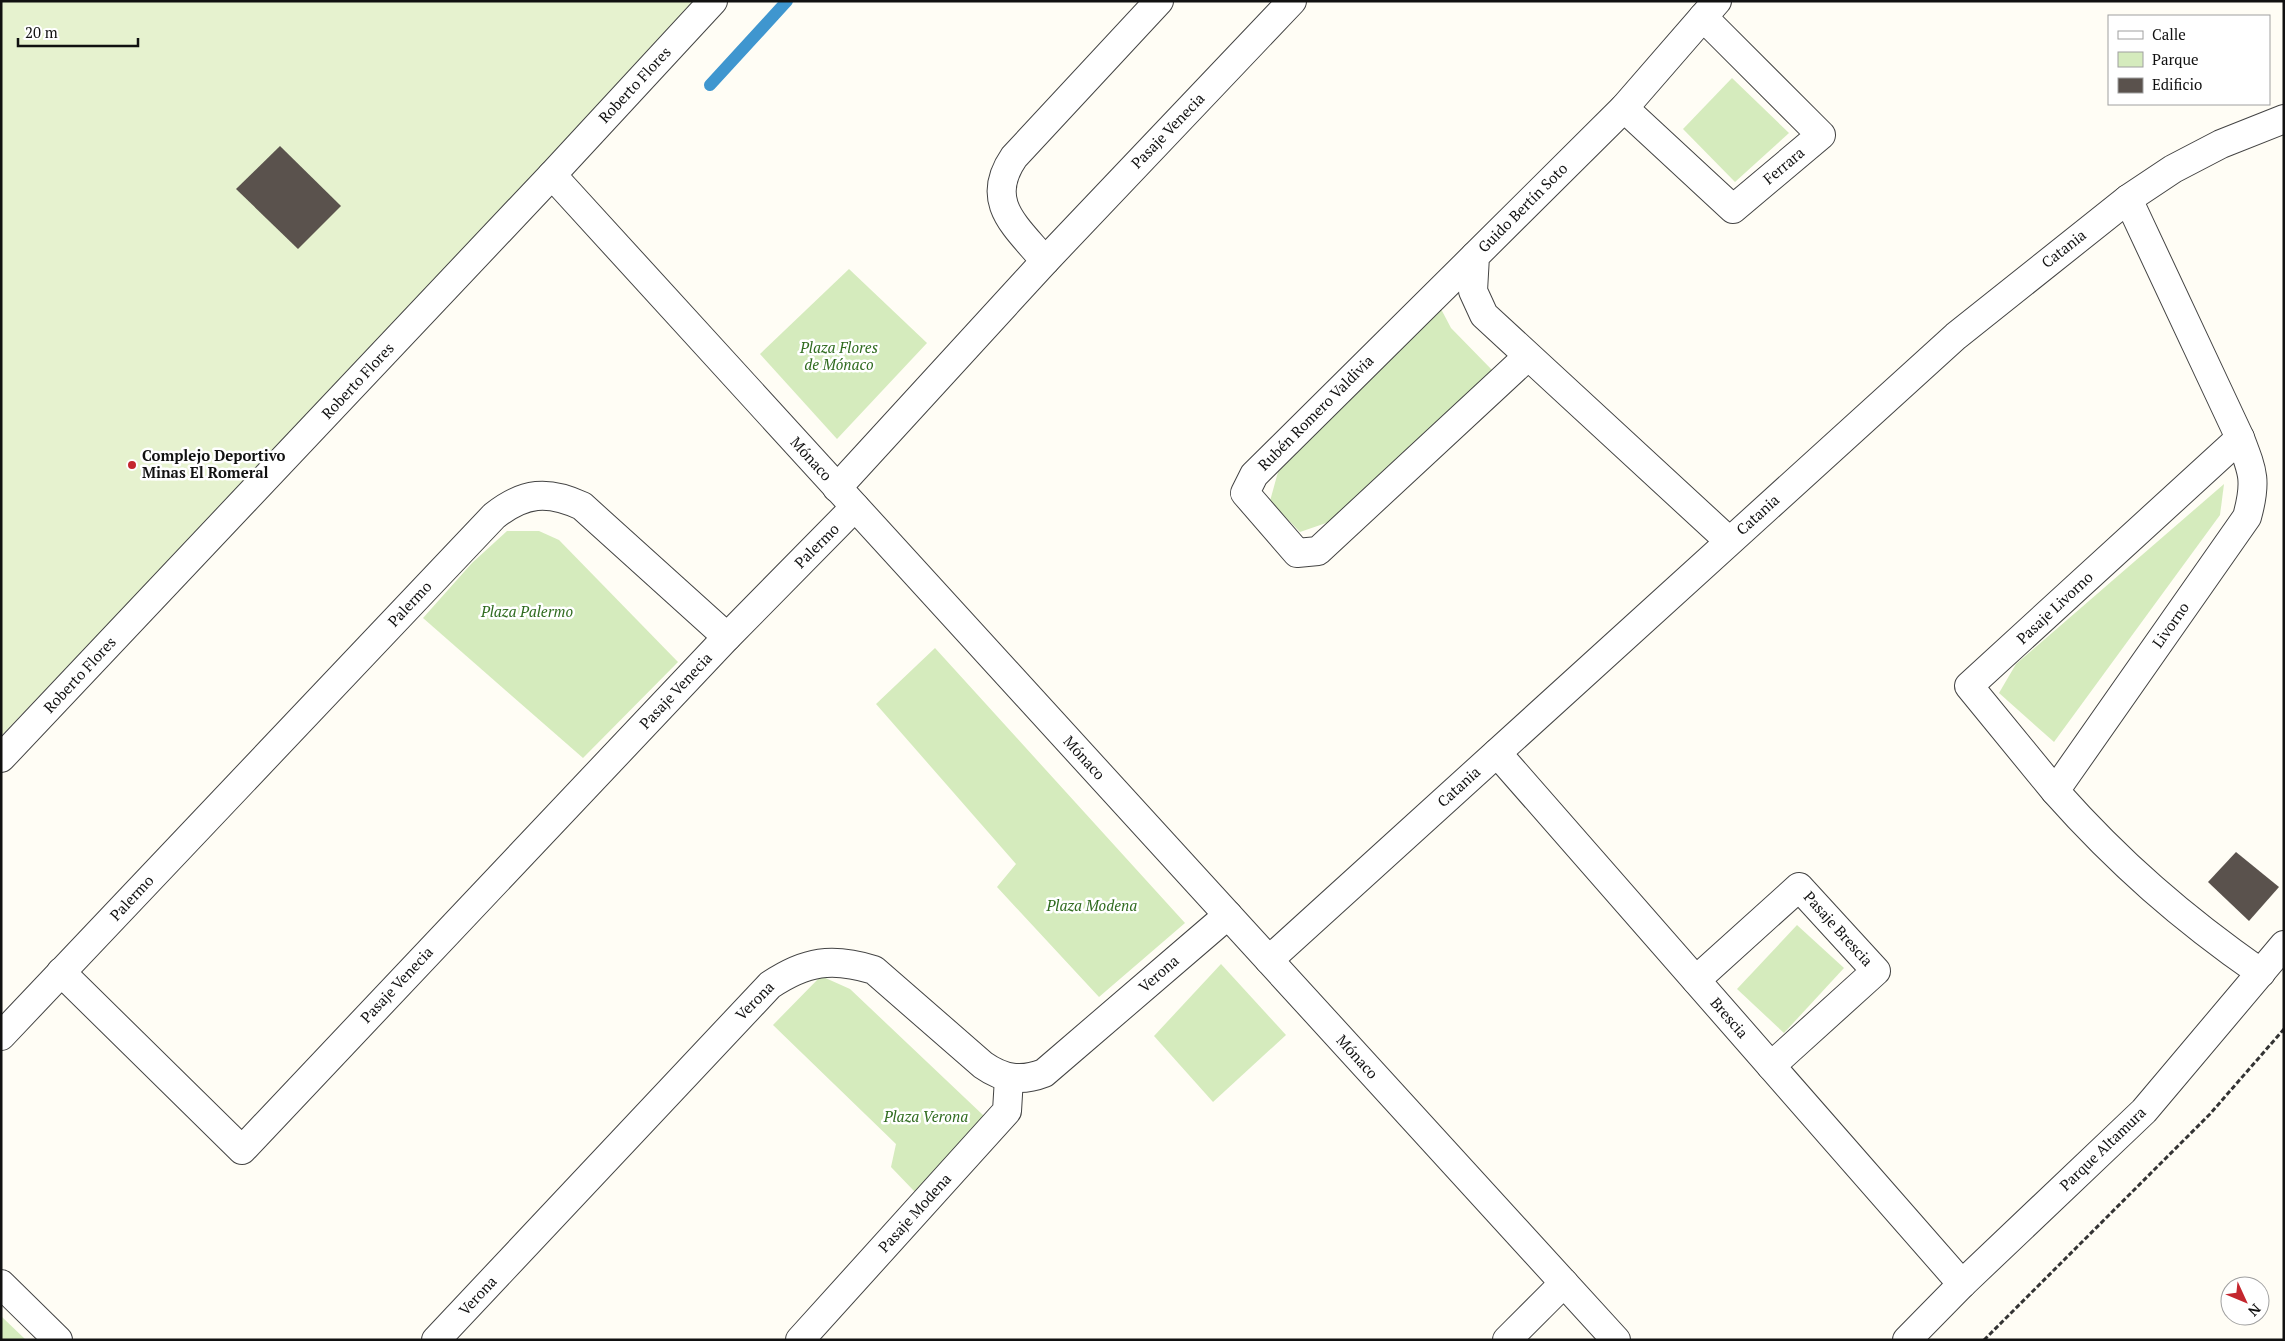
<svg xmlns="http://www.w3.org/2000/svg" width="2285" height="1341" font-family="'PT Serif',serif">
<style>
.green{fill:#d5ebbd}
.pitch{fill:#e6f2cf}
.lines{fill:none;stroke-linecap:round;stroke-linejoin:round}
.stream{stroke:#3f96cf;stroke-width:12}
.building{fill:#5a524d}
.minor-casing{stroke:#444;stroke-width:30}
.path{stroke:#333;stroke-width:3;stroke-dasharray:5 2.5;stroke-linecap:butt}
.minor{stroke:#fff;stroke-width:28}
.poi-dot{fill:#c4262e;stroke:#fff;stroke-width:2}
.labels{text-anchor:middle;stroke-width:5;stroke-linejoin:round;paint-order:stroke}
.street-label{font-size:15px;fill:#111;stroke:#fff}
.park-label{font-size:15px;font-style:italic;fill:#2f6b1f;stroke:#fff}
.poi-label{font-size:15px;font-weight:bold;fill:#111;stroke:#fff;text-anchor:start}
</style>
<rect width="100%" height="100%" fill="#fffdf5"/>
<g class="green">
<path d="M1732 78 1789 133 1735 182 1683 129Z"/>
<path d="M849 269 927 343 837 439 760 354Z"/>
<path d="M1441 309 1451 328 1492 370 1329 522 1300 532 1270 501 1278 472Z"/>
<path d="M2224 484 2220 515 2054 742 1999 693 2016 664Z"/>
<path d="M507 531H539L559 540 678 662 583 758 423 618 472 563Z"/>
<path d="M935 648 1185 923 1099 997 997 887 1016 864 876 704Z"/>
<path d="M1797 925 1844 968 1784 1033 1737 989Z"/>
<path d="M1221 964 1286 1035 1213 1102 1154 1036Z"/>
<path d="M821 976 850 989 984 1116 915 1192 891 1167 896 1144 773 1025Z"/>
<path d="M1 1316 26 1340H1Z"/>
</g>
<path class="pitch" d="M1 1H705L1 736Z"/>
<g class="lines">
<path class="stream" d="M710 85 787 1"/>
</g>
<g class="building">
<path d="M280 146 341 206 298 249 236 189Z"/>
<path d="M2236 852 2279 887 2249 921 2208 882Z"/>
</g>
<g class="lines">
<g class="minor-casing">
<g id="minor">
<path d="M1717 1 1624 108 1475 256 1473 291 1484 315 1729 541"/>
<path d="M1624 108 1733 209 1821 135 1703 17"/>
<path d="M552 175 1616 1340"/>
<path d="M2128 199 2240 438C2253 472 2257 481 2247 517L2055 791C2119 863 2182 918 2261 973"/>
<path d="M1475 256 1254 475 1245 493 1297 553 1318 551 1527 357"/>
<path d="M1045 261C1016 226 983 202 1014 157L1159 1"/>
<path d="M837 488 1045 261 1292 1"/>
<path d="M1497 753 1962 1284"/>
<path d="M1 758 552 175 713 1"/>
<path d="M2055 791 1969 686 2240 438"/>
<path d="M1269 960 1956 336 2128 199 2173 169 2221 144 2284 119"/>
<path d="M61 972 242 1150 727 637"/>
<path d="M1696 980 1799 887 1876 971 1771 1066"/>
<path d="M1 1036 494 516C524 492 548 490 582 506L727 637 855 507"/>
<path d="M1 1284 58 1340"/>
<path d="M436 1340 770 985C806 961 832 957 874 970L983 1065C1003 1079 1021 1082 1044 1073L1228 915"/>
<path d="M800 1340 1007 1111 1009 1078"/>
<path d="M1507 1340 1564 1283"/>
<path d="M1907 1340 1962 1284 2144 1111 2284 945"/>
</g>
</g>
<path class="path" d="M1984 1340 2210 1114 2284 1029"/>
<use href="#minor" class="minor"/>
</g>
<circle class="poi-dot" cx="132" cy="465" r="5"/>
<g class="labels">
<g class="street-label">
<text transform="translate(635 85) rotate(-47)" y="5">Roberto Flores</text>
<text transform="translate(1168 131) rotate(-46)" y="5">Pasaje Venecia</text>
<text transform="translate(1784 166) rotate(-40)" y="5">Ferrara</text>
<text transform="translate(1523 208) rotate(-45)" y="5">Guido Bertín Soto</text>
<text transform="translate(2064 249) rotate(-38)" y="5">Catania</text>
<text transform="translate(358 381) rotate(-47)" y="5">Roberto Flores</text>
<text transform="translate(1316 413) rotate(-45)" y="5">Rubén Romero Valdivia</text>
<text transform="translate(811 459) rotate(48)" y="5">Mónaco</text>
<text transform="translate(1758 515) rotate(-42)" y="5">Catania</text>
<text transform="translate(817 546) rotate(-45)" y="5">Palermo</text>
<text transform="translate(410 604) rotate(-47)" y="5">Palermo</text>
<text transform="translate(2055 608) rotate(-43)" y="5">Pasaje Livorno</text>
<text transform="translate(2171 625) rotate(-55)" y="5">Livorno</text>
<text transform="translate(80 675) rotate(-47)" y="5">Roberto Flores</text>
<text transform="translate(676 691) rotate(-47)" y="5">Pasaje Venecia</text>
<text transform="translate(1084 758) rotate(48)" y="5">Mónaco</text>
<text transform="translate(1459 787) rotate(-42)" y="5">Catania</text>
<text transform="translate(132 898) rotate(-47)" y="5">Palermo</text>
<text transform="translate(1838 929) rotate(48)" y="5">Pasaje Brescia</text>
<text transform="translate(1159 974) rotate(-41)" y="5">Verona</text>
<text transform="translate(397 985) rotate(-47)" y="5">Pasaje Venecia</text>
<text transform="translate(755 1001) rotate(-45)" y="5">Verona</text>
<text transform="translate(1729 1018) rotate(49)" y="5">Brescia</text>
<text transform="translate(1357 1057) rotate(48)" y="5">Mónaco</text>
<text transform="translate(2103 1149) rotate(-44)" y="5">Parque Altamura</text>
<text transform="translate(915 1213) rotate(-48)" y="5">Pasaje Modena</text>
<text transform="translate(478 1296) rotate(-47)" y="5">Verona</text>
</g>
<g class="park-label">
<text x="839" y="353">Plaza Flores<tspan x="839" dy="17">de Mónaco</tspan></text>
<text x="527" y="617">Plaza Palermo</text>
<text x="1092" y="911">Plaza Modena</text>
<text x="926" y="1122">Plaza Verona</text>
</g>
<g class="poi-label">
<text x="142" y="461">Complejo Deportivo<tspan x="142" dy="17">Minas El Romeral</tspan></text>
</g>
</g>
<rect width="2285" height="1341" fill="none" stroke="#111111" stroke-width="5"/>
<rect x="2108" y="15" width="162" height="90" fill="#ffffff" stroke="#a0a0a0"/>
<rect x="2118" y="31" width="25" height="8" fill="#ffffff" stroke="#a0a0a0"/>
<text x="2152" y="40" font-size="15" fill="#111111">Calle</text>
<rect x="2118" y="52" width="25" height="15" fill="#d5ebbd" stroke="#a0a0a0"/>
<text x="2152" y="65" font-size="15" fill="#111111">Parque</text>
<rect x="2118" y="78" width="25" height="15" fill="#5a524d" stroke="#a0a0a0"/>
<text x="2152" y="90" font-size="15" fill="#111111">Edificio</text>
<g transform="translate(2245 1301) rotate(134)"><circle r="24" fill="#ffffff" stroke="#a0a0a0"/>
<path d="M0-4L9 19L0 12L-9 19Z" fill="#c4262e"/>
<text y="-8" font-size="14" font-weight="bold" text-anchor="middle" fill="#111111">N</text>
</g>
<path d="M18 38v8h120v-8" fill="none" stroke="#111111" stroke-width="2.5"/>
<text x="25" y="38" font-size="15" fill="#111111" stroke="#ffffff" stroke-width="4" paint-order="stroke">20 m</text>
</svg>
